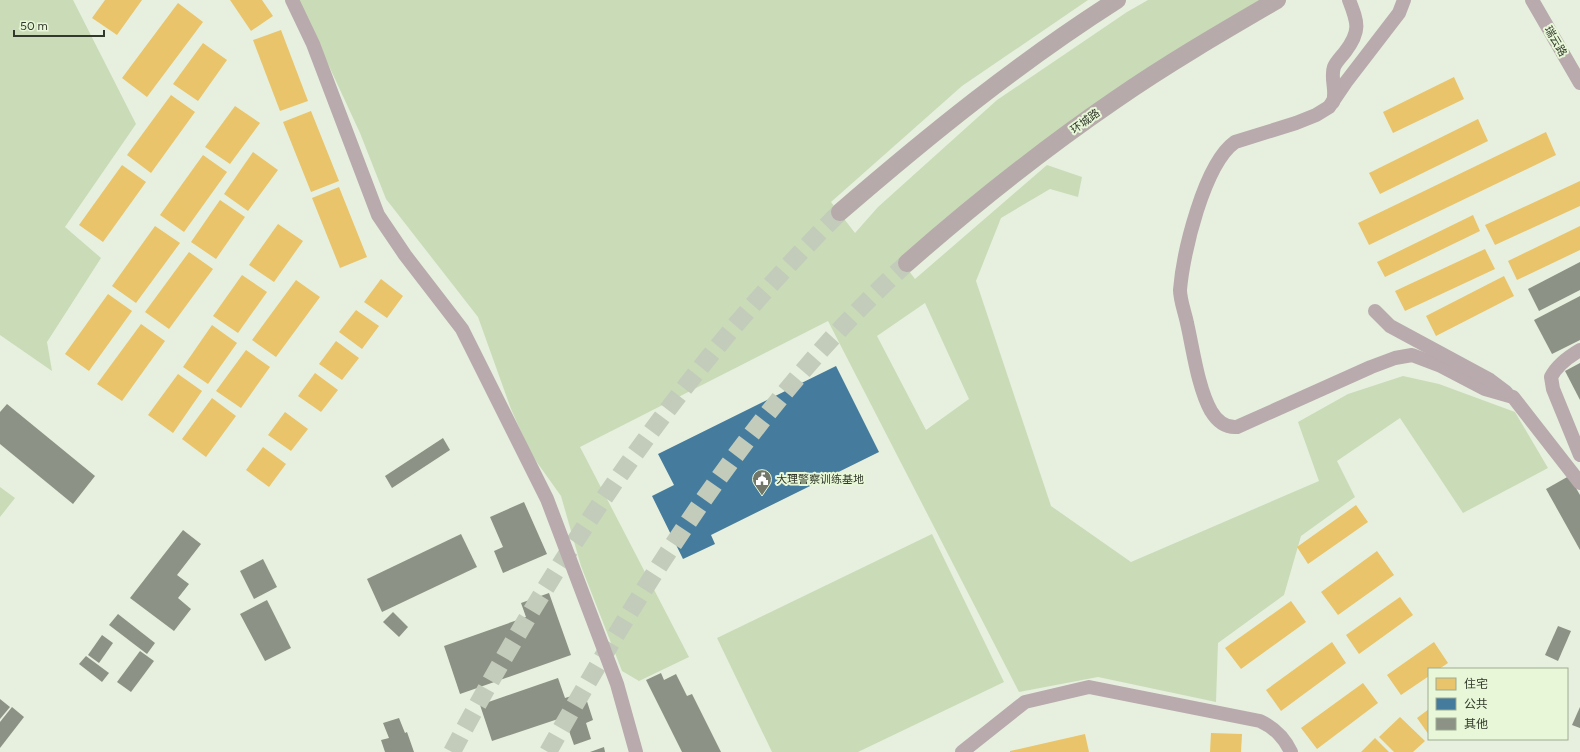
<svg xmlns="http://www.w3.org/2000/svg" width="1580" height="752" font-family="Figtree,'Noto Sans SC',sans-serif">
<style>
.green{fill:#cadbb8;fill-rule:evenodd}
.homes{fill:#e9c46a}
.public{fill:#457b9d}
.building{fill:#8c9285}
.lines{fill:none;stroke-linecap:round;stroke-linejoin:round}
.major-tunnel{stroke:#c3cbba;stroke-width:18;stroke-dasharray:18 9;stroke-linecap:butt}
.minor{stroke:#b8aaad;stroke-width:14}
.major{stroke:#b6abaa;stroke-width:18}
.labels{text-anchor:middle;stroke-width:4;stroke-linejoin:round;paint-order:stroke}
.street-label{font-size:11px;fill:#32382b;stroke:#e7f7d7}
.poi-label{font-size:11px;fill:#32382b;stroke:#e7f7d7;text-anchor:start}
</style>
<rect width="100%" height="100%" fill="#e7f0de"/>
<g class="green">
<path d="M0 0H73L136 124 65 227 101 258 47 342 52 371 0 335Z"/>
<path d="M296 0H1088L962 86 831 202 855 233 878 207 997 100 1127 12 1148 0H1269L900 259 915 279 1047 165 1082 177 1078 197 1050 189 1001 218 976 281 1051 506 1131 562 1319 481 1298 422 1348 394 1403 376 1439 384 1515 412 1548 468 1463 513 1400 418 1337 461 1355 497 1301 536 1284 595 1218 643 1216 702 1098 677 1019 692 828 321 580 447 689 657 639 681 622 671 581 566 561 496 531 454 511 409 478 317 386 199 360 133 329 66ZM925 303 969 399 926 430 877 336Z"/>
<path d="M0 487 15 498 0 517Z"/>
<path d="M932 534 1004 682 858 752H772L717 638Z"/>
</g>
<g class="homes">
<path d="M105 0H142L117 35 92 18Z"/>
<path d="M230 0H262L273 16 251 31Z"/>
<path d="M178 3 203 22 147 97 122 78Z"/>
<path d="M281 30 308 101 280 111 253 40Z"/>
<path d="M203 43 227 60 198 101 173 84Z"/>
<path d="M1454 77 1464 99 1393 133 1383 112Z"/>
<path d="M171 95 195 112 151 173 127 155Z"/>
<path d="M235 106 260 123 230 164 205 147Z"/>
<path d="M311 111 339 181 311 192 283 122Z"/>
<path d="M1478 119 1488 141 1380 194 1369 173Z"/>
<path d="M1546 132 1556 155 1369 245 1358 223Z"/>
<path d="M253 152 278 170 248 211 224 194Z"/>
<path d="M203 155 227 172 184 232 160 215Z"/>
<path d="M122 165 146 182 103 242 79 225Z"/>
<path d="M1580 181V206L1495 245 1485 225Z"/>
<path d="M339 187 367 257 340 268 312 198Z"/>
<path d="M220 200 245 217 216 259 191 242Z"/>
<path d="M1473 215 1480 231 1385 277 1377 262Z"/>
<path d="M278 224 303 241 274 282 249 265Z"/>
<path d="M155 226 180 243 136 303 112 286Z"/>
<path d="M1580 226V250L1517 280 1508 261Z"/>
<path d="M1485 249 1495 269 1405 311 1395 291Z"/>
<path d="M189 252 213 269 169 329 145 312Z"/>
<path d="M242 275 267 292 238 333 213 316Z"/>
<path d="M1504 276 1514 296 1436 336 1426 316Z"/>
<path d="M381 279 403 296 387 318 364 302Z"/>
<path d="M296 280 320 297 276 357 252 340Z"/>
<path d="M108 294 132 311 89 371 65 354Z"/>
<path d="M356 310 379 326 362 349 339 332Z"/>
<path d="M141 324 165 341 122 401 97 384Z"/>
<path d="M212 325 237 343 208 384 183 367Z"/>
<path d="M336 341 359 358 342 380 319 364Z"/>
<path d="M246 350 270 367 241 408 216 391Z"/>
<path d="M315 373 338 390 321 412 298 396Z"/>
<path d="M178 374 202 391 173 433 148 415Z"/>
<path d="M212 398 236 416 206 457 182 439Z"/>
<path d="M285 412 308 429 291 451 268 435Z"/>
<path d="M263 447 286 464 269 487 246 470Z"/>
<path d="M1356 505 1368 522 1308 564 1297 547Z"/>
<path d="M1377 551 1394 575 1338 615 1321 592Z"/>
<path d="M1400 597 1413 615 1359 654 1346 635Z"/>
<path d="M1291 601 1306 622 1241 669 1225 648Z"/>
<path d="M1332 642 1346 663 1281 711 1266 690Z"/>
<path d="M1434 642 1448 663 1439 669H1429V676L1401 695 1387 675Z"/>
<path d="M1363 683 1378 703 1317 749 1301 728Z"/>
<path d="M1429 709V735L1417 718Z"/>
<path d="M1400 717 1425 741 1413 752H1394L1379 737Z"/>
<path d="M1211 733 1242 734 1241 752H1210Z"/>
<path d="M1085 734 1089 752H1010V751Z"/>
<path d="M1375 738 1389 752H1361Z"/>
</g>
<path class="public" d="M836 366 879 452 711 535 715 544 683 559 652 496 674 485 658 454Z"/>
<g class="building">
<path d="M1580 262V290L1539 311 1528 289Z"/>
<path d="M1580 296V340L1552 354 1534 320Z"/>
<path d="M1580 363V400L1565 371Z"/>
<path d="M7 404 95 476 73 504 0 444V412Z"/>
<path d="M443 438 450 450 392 488 385 476Z"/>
<path d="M1569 476 1580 495V550L1546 489Z"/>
<path d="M524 502 547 554 503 573 494 551 503 547 490 517Z"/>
<path d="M183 530 201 544 177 575 189 584 178 598 191 609 174 631 130 598Z"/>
<path d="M461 534 477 567 382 612 367 579Z"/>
<path d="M263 559 277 587 254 599 240 571Z"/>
<path d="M549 593 571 655 460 694 444 646 526 617 521 603Z"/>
<path d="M267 600 291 648 265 661 240 614Z"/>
<path d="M393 612 408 627 399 637 383 622Z"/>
<path d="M118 614 155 643 147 654 109 625Z"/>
<path d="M1558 626 1571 631 1558 661 1545 655Z"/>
<path d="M102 635 113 643 99 663 88 655Z"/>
<path d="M140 651 154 661 131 692 117 682Z"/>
<path d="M86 656 109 673 102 682 79 664Z"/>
<path d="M661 673 664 680 676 674 687 696 692 694 721 752H682L646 680Z"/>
<path d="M558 678 565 698 584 692 593 720 586 723 591 739 574 745 564 717 492 741 480 705Z"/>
<path d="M0 699 10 707 0 719Z"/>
<path d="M12 707 24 717 0 748V722Z"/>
<path d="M1580 707V728L1572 725Z"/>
<path d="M399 718 405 733 407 732 414 752H385L381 740 389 738 383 723Z"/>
<path d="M604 747 605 752H590Z"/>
</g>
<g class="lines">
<g class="major-tunnel">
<path d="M452 752C556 555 681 370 840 212"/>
<path d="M548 752C647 576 757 400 907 263"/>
</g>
<g class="minor">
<path d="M292 0 313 44 378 215 405 255 462 329 547 499 617 684 636 752"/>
<path d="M1404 0 1399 13 1346 82 1329 107 1316 115 1296 123 1235 142C1204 164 1183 253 1180 290 1180 300 1185 313 1187 323 1193 349 1198 388 1211 411 1217 421 1225 428 1237 427L1371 367 1395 358 1412 355 1441 366 1485 389 1513 397 1580 483"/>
<path d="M1532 0 1580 83"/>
<path d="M1333 102C1337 90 1330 78 1334 67 1336 62 1341 57 1345 52 1361 31 1358 23 1349 0"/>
<path d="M1375 311 1390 326 1490 380 1506 392"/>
<path d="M1580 350C1568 357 1557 365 1551 377L1553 389 1580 455"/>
<path d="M962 752 1025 702 1089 687 1260 721C1275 728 1284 737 1291 752"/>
</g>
<g class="major">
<path d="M840 212C928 136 1018 63 1117 0"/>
<path d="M907 263C973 205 1042 150 1115 100 1167 64 1222 32 1277 0"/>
</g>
</g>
<defs>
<g id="civic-pin" transform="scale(1)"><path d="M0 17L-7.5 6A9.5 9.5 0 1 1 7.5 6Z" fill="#71786a" stroke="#e7f7d7"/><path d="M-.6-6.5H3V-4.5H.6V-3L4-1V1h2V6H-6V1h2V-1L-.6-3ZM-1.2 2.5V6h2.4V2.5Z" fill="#fff"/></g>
</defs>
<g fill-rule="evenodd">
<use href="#civic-pin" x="762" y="479"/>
</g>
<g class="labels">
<g class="street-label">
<text transform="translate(1556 41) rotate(60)" y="4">瑞云路</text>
<text transform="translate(1085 121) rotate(-36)" y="4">环城路</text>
</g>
<g class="poi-label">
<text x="776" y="483">大理警察训练基地</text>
</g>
</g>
<rect x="1428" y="668" width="140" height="72" fill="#e7f7d7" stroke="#9fab92"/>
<rect x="1436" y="678" width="20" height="12" fill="#e9c46a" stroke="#9fab92"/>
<text x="1464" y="688" font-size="12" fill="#32382b">住宅</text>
<rect x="1436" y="698" width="20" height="12" fill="#457b9d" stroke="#9fab92"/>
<text x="1464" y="708" font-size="12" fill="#32382b">公共</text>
<rect x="1436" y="718" width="20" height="12" fill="#8c9285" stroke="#9fab92"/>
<text x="1464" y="728" font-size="12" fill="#32382b">其他</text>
<path d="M14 30v6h90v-6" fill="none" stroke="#32382b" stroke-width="2"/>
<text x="20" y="30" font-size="12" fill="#32382b" stroke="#e7f7d7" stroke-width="3" paint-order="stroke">50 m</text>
</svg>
